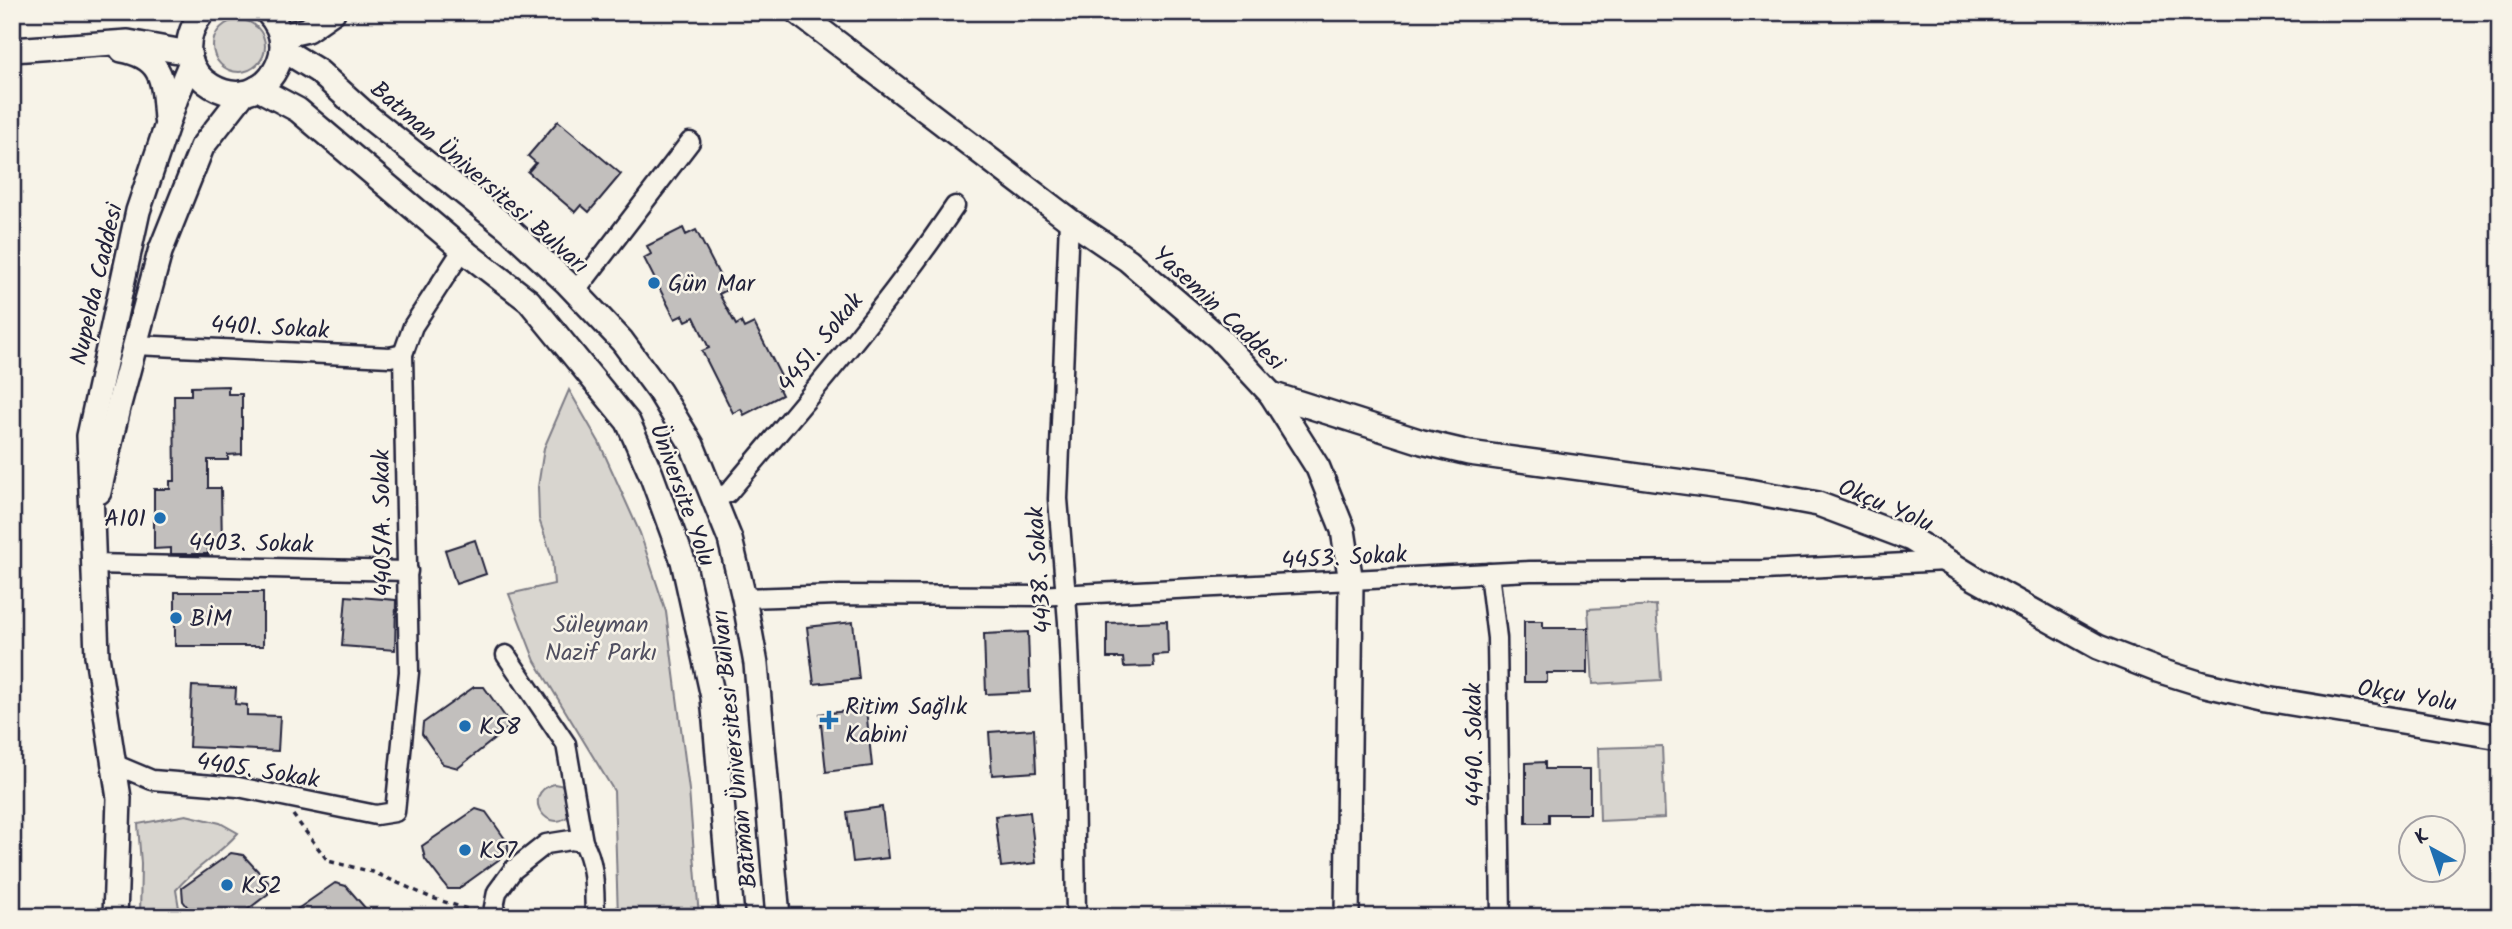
<svg xmlns="http://www.w3.org/2000/svg" width="2512" height="929" font-family="Kalam,sans-serif">
<style>
.green{fill:#d8d5cf;stroke:#7d7c85;stroke-width:2}
.building{fill:#c2bfbd;stroke:#22223b;stroke-width:2}
.lines{fill:none;stroke-linecap:round;stroke-linejoin:round}
.street-casing{stroke:#22223b;stroke-width:23}
.secondary-casing{stroke:#22223b;stroke-width:28}
.path{stroke:#22223b;stroke-width:3.5;stroke-dasharray:5 5;stroke-linecap:butt}
.street{stroke:#f7f3e8;stroke-width:18}
.secondary{stroke:#f7f3e8;stroke-width:23}
.poi-dot{fill:#1f6fb2;stroke:#f7f3e8;stroke-width:2.5}
.labels{text-anchor:middle;stroke-width:5;stroke-linejoin:round;paint-order:stroke}
.street-label{font-size:24px;fill:#22223b;stroke:#f7f3e8}
.poi-label{font-size:24px;fill:#22223b;stroke:#f7f3e8;text-anchor:start}
.park-label{font-size:24px;fill:#504f60;stroke:#f7f3e8}
</style>
<rect width="100%" height="100%" fill="#f7f3e8"/>
<filter id="ink" filterUnits="userSpaceOnUse"><feTurbulence type="fractalNoise" baseFrequency=".0143" numOctaves="2"/><feDisplacementMap in="SourceGraphic" scale="14" xChannelSelector="R" yChannelSelector="G"/><feConvolveMatrix kernelMatrix="1 2 1 2 8 2 1 2 1" color-interpolation-filters="sRGB"/></filter>
<g filter="url(#ink)">
<g class="green">
<circle cx="239" cy="46" r="26"/>
<path d="M569 390 599 442 640 533 666 612 689 790 699 917H618L614 791 535 661 509 594 554 584 552 557 539 519 538 487 544 448Z"/>
<path d="M1656 605 1661 680 1593 684 1588 609Z"/>
<path d="M1662 746 1665 818 1600 821 1598 748Z"/>
<path d="M554 784 565 786 572 812C550 840 518 794 554 784Z"/>
<path d="M186 815 220 823 238 833C218 856 195 867 176 890L179 908 187 917H140L141 864 138 824Z"/>
</g>
<g class="building">
<path d="M558 121 621 174 589 212 581 205 575 212 528 172 536 163 528 156Z"/>
<path d="M683 228 686 235 696 230 727 290 719 294 736 325 741 322 744 328 754 323 785 384 778 387 782 395 744 415 741 409 733 413 702 351 709 348 694 317 686 321 683 315 675 319 644 258 651 254 647 246Z"/>
<path d="M228 386V394H242V454L228 455V460H208V488H221L222 548H208V554H171V548L154 549V489H170V481H175L174 395H191V387Z"/>
<path d="M475 540 486 574 456 584 445 550Z"/>
<rect x="175" y="592" width="88" height="54"/>
<path d="M346 596 396 600 395 650 342 646Z"/>
<path d="M1167 621 1168 654 1153 655 1154 666 1124 667 1123 658H1107V623Z"/>
<path d="M1524 621H1543V628H1588V673H1547V682H1524Z"/>
<path d="M853 622 859 679 814 684 807 627Z"/>
<path d="M1028 632 1030 692 986 694 984 634Z"/>
<path d="M192 686 236 688 235 704 247 705V715L280 716 278 751 189 747Z"/>
<path d="M474 687H484L506 718 507 729 458 768 443 764 422 734 423 723Z"/>
<path d="M866 709 872 766 826 772 820 714Z"/>
<path d="M1034 729 1036 772 992 775 989 732Z"/>
<path d="M1545 762V769H1590V814H1549V823H1526V763Z"/>
<path d="M882 807 888 858 853 862 847 812Z"/>
<path d="M476 809 486 812 508 843V853L458 889H448L425 859 422 846Z"/>
<path d="M1030 812 1036 863 1001 867 995 816Z"/>
<path d="M231 853 243 855 268 882V894L238 917H195L183 901 182 888Z"/>
<path d="M335 883 346 886 373 917H286Z"/>
</g>
<g class="lines">
<g class="street-casing">
<g id="street">
<path d="M1069 220 1058 499 1068 622 1074 765 1076 917"/>
<path d="M575 292 690 142"/>
<path d="M135 345 390 357 403 354"/>
<path d="M714 498 728 493C806 400 887 307 955 206"/>
<path d="M93 564 408 571"/>
<path d="M1489 573 1497 638 1501 917"/>
<path d="M744 598 840 595 1037 596 1530 571 1764 570 1946 561"/>
<path d="M506 655 566 744 583 842"/>
<path d="M114 764 152 780 238 787 376 815 395 812 409 672 403 354 413 326 463 249"/>
<path d="M492 917 497 892 513 870 546 844 571 840 583 842C596 864 594 892 595 917"/>
</g>
</g>
<g class="secondary-casing">
<g id="secondary">
<path d="M203 12C152 75 252 130 279 62 286 44 280 26 267 12"/>
<path d="M797 12 1069 220 1128 260 1218 337 1271 394 1318 468 1343 530 1351 582 1347 917"/>
<path d="M281 36 307 30 333 12"/>
<path d="M282 49 318 71 370 118 509 229 567 283 622 341 659 391 692 445 730 539 744 598 756 664 778 917"/>
<path d="M12 50 128 42 189 53"/>
<path d="M122 50C165 58 163 83 166 119"/>
<path d="M257 88 298 110 468 254 529 301 628 422 651 474 683 561 713 697 732 917"/>
<path d="M1271 394 1422 442 1469 453 1743 490 1818 504 1911 539 1974 578 2098 647 2157 670 2202 684 2267 699 2500 737"/>
<path d="M99 492 118 408 160 252 202 147 244 93"/>
<path d="M115 917 119 798 97 656 89 436 138 211 176 98 191 62"/>
</g>
</g>
<path class="path" d="M293 815 328 861 373 872 432 898 477 912"/>
<use href="#street" class="street"/>
<use href="#secondary" class="secondary"/>
</g>
</g>
<g class="poi-dot">
<circle cx="654" cy="283" r="7"/>
<circle cx="160" cy="518" r="7"/>
<circle cx="176" cy="618" r="7"/>
<path d="M825.5 709.5h7v7h7v7h-7v7h-7v-7h-7v-7h7z"/>
<circle cx="465" cy="726" r="7"/>
<circle cx="465" cy="850" r="7"/>
<circle cx="227" cy="885" r="7"/>
</g>
<g class="labels">
<g class="street-label">
<text transform="translate(480 177) rotate(41)" y="8">Batman Üniversitesi Bulvarı</text>
<text transform="translate(96 284) rotate(-77)" y="8">Nupelda Caddesi</text>
<text transform="translate(1219 308) rotate(43)" y="8">Yasemin Caddesi</text>
<text transform="translate(270 327) rotate(3)" y="8">4401. Sokak</text>
<text transform="translate(820 342) rotate(-51)" y="8">4451. Sokak</text>
<text transform="translate(683 495) rotate(70)" y="8">Üniversite Yolu</text>
<text transform="translate(1886 505) rotate(23)" y="8">Okçu Yolu</text>
<text transform="translate(382 523) rotate(-91)" y="8">4405/A. Sokak</text>
<text transform="translate(251 543) rotate(1)" y="8">4403. Sokak</text>
<text transform="translate(1344 557) rotate(-3)" y="8">4453. Sokak</text>
<text transform="translate(1039 570) rotate(-94)" y="8">4438. Sokak</text>
<text transform="translate(2407 695) rotate(9)" y="8">Okçu Yolu</text>
<text transform="translate(1474 745) rotate(-91)" y="8">4440. Sokak</text>
<text transform="translate(734 749) rotate(-96)" y="8">Batman Üniversitesi Bulvarı</text>
<text transform="translate(258 770) rotate(9)" y="8">4405. Sokak</text>
</g>
<g class="poi-label">
<text x="668" y="291">Gün Mar</text>
<text x="146" y="526" text-anchor="end">A101</text>
<text x="190" y="626">BİM</text>
<text x="845" y="714">Ritim Sağlık<tspan x="845" dy="28">Kabini</tspan></text>
<text x="479" y="734">K58</text>
<text x="479" y="858">K57</text>
<text x="241" y="893">K52</text>
</g>
<g class="park-label">
<text x="601" y="632">Süleyman<tspan x="601" dy="28">Nazif Parkı</tspan></text>
</g>
</g>
<rect width="2512" height="929" fill="none" stroke="#f7f3e8" stroke-width="42"/>
<rect x="21" y="21" width="2470" height="887" fill="none" stroke="#22223b" stroke-width="2.5" filter="url(#ink)"/>
<g transform="translate(2432 849) rotate(320)"><circle r="33" fill="#f7f3e8" stroke="#a29fa3" stroke-width="2"/>
<path d="M0-5L12 26L0 18L-12 26Z" fill="#1f6fb2"/>
<text y="-10" font-size="19" font-weight="bold" text-anchor="middle" fill="#22223b">K</text>
</g>
</svg>
